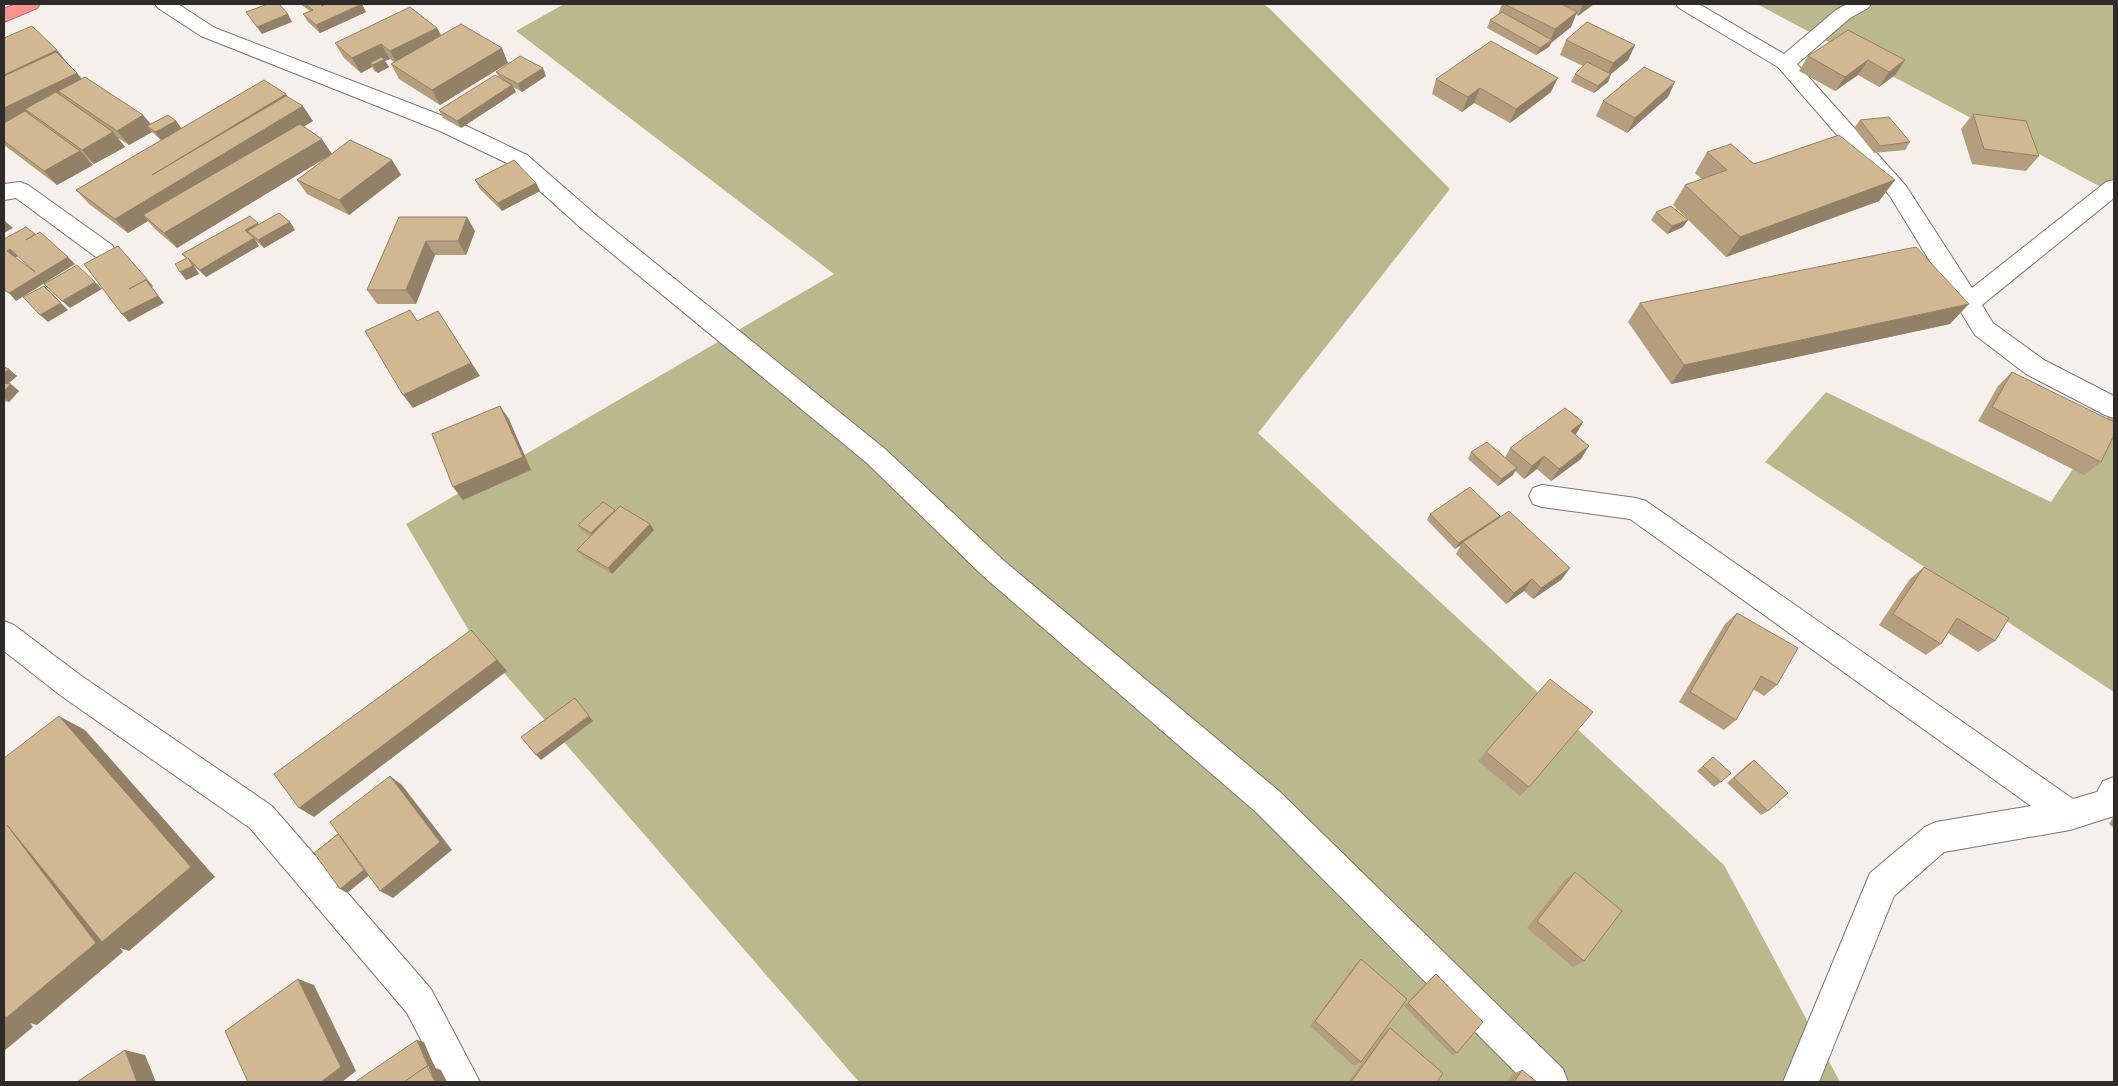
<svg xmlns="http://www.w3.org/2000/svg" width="2118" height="1086" font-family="'PT Sans',sans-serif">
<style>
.forest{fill:#bbb88d}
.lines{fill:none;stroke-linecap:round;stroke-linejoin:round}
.minor-casing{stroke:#7b7673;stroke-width:2}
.highway-casing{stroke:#b46f6d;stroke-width:2}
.minor{fill:#fff;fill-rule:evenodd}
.highway{fill:#fc9391;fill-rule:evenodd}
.wall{fill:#b49e7e}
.shaded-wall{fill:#928166}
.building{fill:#d1b892;stroke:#928166;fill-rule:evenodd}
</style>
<rect width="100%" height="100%" fill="#f6f0ed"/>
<g class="forest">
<path d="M564 4H1263L1269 8 1450 189 1258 433 1724 865 1840 1082H859L472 636 406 524 834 274 516 31Z"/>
<path d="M1757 4H2114V194Z"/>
<path d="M1826 392 2051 502 2114 407V692L1765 462Z"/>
</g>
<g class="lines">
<g class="minor-casing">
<g id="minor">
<path d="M155 4H178L215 28 456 121 527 155 597 216 885 449 1003 560 1279 791 1563 1069 1568 1082H1525L1257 813 983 576 867 463 581 228 511 165 440 131 201 36 158 8Z"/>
<path d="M1676 4H1699L1784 54 1836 10 1847 4H1871L1868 8 1850 18 1797 64 1906 186 1972 288 2106 182 2114 180V198L1982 305 1993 323 2044 360 2114 396V418L2105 415 2026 374 1975 335 1890 196 1778 67 1679 8Z"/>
<path d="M20 182 28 185 112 245 116 251 112 257 104 259 96 257 16 198 4 200V184Z"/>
<path d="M1542 485 1636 498 1646 501 2073 799 2097 792 2103 781 2114 777V816L2070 830 1944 852 1894 896 1819 1082H1783L1870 873 1925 827 1936 822 2031 806 1630 519 1542 507 1533 504 1529 496 1533 488Z"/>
<path d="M4 621 14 625 80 675 272 806 431 989 480 1082H443L407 1013 250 828 60 695 4 651Z"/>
</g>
</g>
<g class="highway-casing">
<path id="highway" d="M15 4H40L37 8 4 22V9Z"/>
</g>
<use href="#minor" class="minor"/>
<use href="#highway" class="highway"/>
</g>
<g class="wall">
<path d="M300 4H361L366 12 320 33 308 22 303 14 310 11Z"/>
<path d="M1502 4H1594L1578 16 1576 14 1571 27 1551 43 1549 47 1536 55 1487 28 1490 20 1498 15Z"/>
<path d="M437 28 441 35 508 63 440 105 399 79 391 64 394 62 390 59 385 61 389 67 378 73 374 71 372 67 361 73 344 58 335 43Z"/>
<path d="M4 38 67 63 82 79 143 115 151 124 176 121 181 128 288 97 313 121 304 126 332 154 392 160 401 175 349 215 307 194 297 180 327 157 177 248 156 230 148 221 128 233 89 204 76 190 161 140 152 132 129 145 118 138 125 147 94 164 86 158 93 165 57 185 4 145Z"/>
<path d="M1566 40 1635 45 1628 60 1611 74 1608 82 1594 93 1571 82 1575 74 1583 66 1560 55Z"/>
<path d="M1808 56 1905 60 1895 75 1879 87 1858 75 1835 91 1799 71Z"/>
<path d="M496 72 546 76 522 92 513 87 516 92 461 128 443 118 439 110 499 77Z"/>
<path d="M1436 79 1551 92 1510 123 1474 103 1462 112 1432 94Z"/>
<path d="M1668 97 1627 133 1596 116 1603 101Z"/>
<path d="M1973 114 2039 156 2026 171 1972 164 1961 129Z"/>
<path d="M1860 120 1910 142 1905 150 1874 153 1854 128Z"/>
<path d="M1707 152 1754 164 1895 180 1879 201 1726 257 1673 205 1685 185 1702 179 1695 173Z"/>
<path d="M475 180 536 183 540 191 502 211 479 188Z"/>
<path d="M1656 212 1683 227 1667 234 1651 220Z"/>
<path d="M399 217 475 231 466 255H435L416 304H377L367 290Z"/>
<path d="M290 222 295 230 264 248 254 239 259 246 206 277 194 266 199 274 186 280 187 258 182 254 259 224Z"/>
<path d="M1640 303 1950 324 1671 384 1628 322Z"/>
<path d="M4 367 17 376 8 384 19 391 9 402 4 401Z"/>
<path d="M2012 372 2101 462 2084 475 1978 421 1998 386Z"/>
<path d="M1583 422 1575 435 1581 459 1551 481 1537 469 1524 479 1515 471 1513 475 1498 486 1468 459 1471 452 1505 458 1510 448Z"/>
<path d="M616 510 654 530 612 574 582 556 577 550 591 536 582 531 578 525Z"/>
<path d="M1430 514 1500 516 1499 518 1570 568 1561 580 1533 599 1524 591 1506 604 1456 554 1461 545 1455 549 1427 520Z"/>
<path d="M1924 567 1995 641 1978 652 1948 633 1941 644 1926 655 1879 625 1910 579Z"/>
<path d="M1737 613 1777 685 1764 696 1753 689 1736 720 1724 730 1679 702 1725 624Z"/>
<path d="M1486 752 1529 787 1520 796 1478 761Z"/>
<path d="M1713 757 1721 782 1714 787 1697 771Z"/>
<path d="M1754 760 1768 811 1761 815 1727 783 1747 765Z"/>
<path d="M2114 816V828L2109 824Z"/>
<path d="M1575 872 1584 961 1573 967 1527 928 1565 880Z"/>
<path d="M1361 959V1062L1354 1066 1310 1026 1355 965Z"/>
<path d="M1436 974 1457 1053 1452 1055 1404 1006 1432 977Z"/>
<path d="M1390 1028 1437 1082H1348L1383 1033Z"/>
<path d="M1522 1070 1537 1082H1507L1512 1074Z"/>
</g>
<g class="shaded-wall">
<path d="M362 4 366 12 320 33 316 25Z"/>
<path d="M1583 4H1594L1578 16Z"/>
<path d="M1577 12 1571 27 1551 43 1549 47 1536 55 1540 48 1550 41 1555 29Z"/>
<path d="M288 14 292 22 262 34 257 27Z"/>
<path d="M437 28 444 41 398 66 390 51Z"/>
<path d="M381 44 390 59 385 61 389 67 378 73 373 65 370 63 372 67 361 73 352 58Z"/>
<path d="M1635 45 1628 60 1606 78 1613 63Z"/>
<path d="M502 48 508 63 440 105 432 90Z"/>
<path d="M57 50 69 65 4 96V75Z"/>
<path d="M1868 60 1858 75 1835 91 1845 77Z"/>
<path d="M1905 60 1895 75 1879 87 1889 72Z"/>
<path d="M543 68 546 76 522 92 518 84Z"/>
<path d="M77 73 89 88 58 91 65 100 25 109 32 116 4 129V108Z"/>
<path d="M1611 74 1608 82 1594 93 1598 86Z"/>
<path d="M1558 78 1551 92 1510 123 1516 109Z"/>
<path d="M1675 82 1668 97 1627 133 1635 118Z"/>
<path d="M512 85 516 92 461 128 457 121Z"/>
<path d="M1480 88 1474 103 1462 112 1468 97Z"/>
<path d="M286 94 296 109 303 106 313 121 149 220 143 215 148 221 128 233 115 219 152 175Z"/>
<path d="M143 115 155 130 147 126 152 132 129 145 117 131Z"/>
<path d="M176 121 182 129 161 140 155 132Z"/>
<path d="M113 132 125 147 94 164 82 150Z"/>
<path d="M322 139 332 154 177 248 164 233Z"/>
<path d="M80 151 93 165 57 185 44 171Z"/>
<path d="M392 160 401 175 349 215 339 200Z"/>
<path d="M1895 180 1879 201 1726 257 1740 237Z"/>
<path d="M536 183 540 191 502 211 498 203Z"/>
<path d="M467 217 475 231 466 255 458 241Z"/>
<path d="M1688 220 1683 227 1667 234 1672 226Z"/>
<path d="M4 221H5L13 228 4 233Z"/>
<path d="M290 222 295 230 264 248 258 240Z"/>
<path d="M258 223 263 230 247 231 252 237 245 230Z"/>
<path d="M254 238 259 246 206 277 200 270Z"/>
<path d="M426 241 435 255 416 304 406 290Z"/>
<path d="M10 249 18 256 15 258 7 251Z"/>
<path d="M125 254 153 286 152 287 164 303 129 322 122 314Z"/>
<path d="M68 257 75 264 16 301 9 293Z"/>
<path d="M188 258 194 266 199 274 186 280 180 272Z"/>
<path d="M95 282 102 289 70 308 62 301Z"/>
<path d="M44 286 68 310 48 322 40 315Z"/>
<path d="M1969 304 1950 324 1671 384 1684 365Z"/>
<path d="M438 311 480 376 413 408 403 395Z"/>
<path d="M9 369 17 376 4 387V373Z"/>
<path d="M11 384 19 391 9 402 4 398V391Z"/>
<path d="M500 406 509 419 531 470 463 500 453 487Z"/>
<path d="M1583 422 1575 436 1571 431Z"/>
<path d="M1589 446 1581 459 1551 481 1559 469Z"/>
<path d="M1544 456 1537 469 1524 479 1532 466Z"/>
<path d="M1517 468 1513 475 1498 486 1501 479Z"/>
<path d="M615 510 619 516 595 539 591 533Z"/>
<path d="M1500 516 1497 522 1463 542 1461 545 1455 549 1459 543Z"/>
<path d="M650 524 654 530 612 574 608 568Z"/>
<path d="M1570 568 1561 580 1533 599 1541 588Z"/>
<path d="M1532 579 1524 591 1506 604 1514 593Z"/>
<path d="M471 630 507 671 314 817 299 808Z"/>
<path d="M575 698 593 721 541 760 536 755Z"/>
<path d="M59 716 85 730 215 877 129 951 120 948 123 952 37 1025 30 1023 33 1027 4 1051V985L7 825Z"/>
<path d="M390 776 402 785 452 850 393 898 380 891Z"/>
<path d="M365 869 372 873 347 893 340 889Z"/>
<path d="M298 979 314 985 356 1071 342 1082H321Z"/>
<path d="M417 1040 424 1042 435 1068 441 1070 447 1082H435Z"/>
<path d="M125 1050 145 1055 156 1082H137Z"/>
</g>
<g class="building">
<path d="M268 4H279L288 14 257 27 246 12Z"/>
<path d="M305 4H325L321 6 326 4H362L316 25 303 14 313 10Z"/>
<path d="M1504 4H1561L1577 12 1555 29Z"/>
<path d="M410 7 437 28 390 51 381 44 352 58 335 43Z"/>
<path d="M1502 12 1552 40 1540 48 1490 20Z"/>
<path d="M1587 22 1635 45 1613 63 1566 40Z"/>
<path d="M461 24 502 48 432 90 391 64Z"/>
<path d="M32 26 57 50 4 75V38Z"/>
<path d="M1848 30 1905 60 1889 72 1868 60 1845 77 1808 56Z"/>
<path d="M1491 41 1558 78 1516 109 1480 88 1468 97 1436 79Z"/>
<path d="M56 52 77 73 4 108V76Z"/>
<path d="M520 56 543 68 518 84 496 72Z"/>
<path d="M381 57 385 59 373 65 370 63Z"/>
<path d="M1587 62 1611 74 1598 86 1575 74Z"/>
<path d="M1644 67 1675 82 1635 118 1603 101Z"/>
<path d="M495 75 512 85 457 121 439 110Z"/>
<path d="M85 77 143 115 117 131 58 91Z"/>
<path d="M264 80 286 94 152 175 286 96 303 106 115 219 76 190Z"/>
<path d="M56 92 113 132 82 150 25 109Z"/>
<path d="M25 111 80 151 44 171 4 141V123Z"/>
<path d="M1973 114 2026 121 2039 156 1984 149Z"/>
<path d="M168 115 176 121 155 132 147 126Z"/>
<path d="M1889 117 1910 142 1880 146 1860 120Z"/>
<path d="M300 124 322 139 164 233 143 215Z"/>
<path d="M1839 135 1895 180 1740 237 1685 185 1727 170 1707 152 1731 144 1754 164Z"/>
<path d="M350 140 392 160 339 200 297 180Z"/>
<path d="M514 160 536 183 498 203 475 180Z"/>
<path d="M1671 206 1688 220 1672 226 1656 212Z"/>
<path d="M279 213 290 222 258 240 247 231Z"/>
<path d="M250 216 258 223 245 230 254 238 200 270 188 258 193 266 180 272 175 264 187 258 182 254Z"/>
<path d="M399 217H467L458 241H426L406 290H367Z"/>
<path d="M26 227 35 234 26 240 40 232 68 257 9 293 4 290V254L5 253 4 252V239ZM10 249 35 272 7 251Z"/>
<path d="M118 246 147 279 129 289 146 280 158 296 122 314 84 264Z"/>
<path d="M1916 247 1969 304 1684 365 1640 303Z"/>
<path d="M77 265 95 282 62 301 44 284Z"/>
<path d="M44 286 61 303 40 315 23 297Z"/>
<path d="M410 310 417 321 438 311 471 363 403 395 365 331Z"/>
<path d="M4 367 9 369 4 373Z"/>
<path d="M2012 372 2114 422V435L2101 462 1992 407Z"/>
<path d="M4 383 11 384 4 391Z"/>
<path d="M500 406 523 457 453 487 432 434Z"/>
<path d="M1565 408 1583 422 1571 431 1589 446 1559 469 1544 456 1532 466 1510 448Z"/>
<path d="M1487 442 1517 468 1501 479 1471 452Z"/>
<path d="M1470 487 1500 516 1459 543 1430 514Z"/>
<path d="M603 502 615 510 591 533 578 525Z"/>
<path d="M620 506 650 524 608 568 577 550Z"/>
<path d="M1509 511 1570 568 1541 588 1532 579 1514 593 1463 542Z"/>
<path d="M1924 567 2009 618 1995 641 1957 618 1941 644 1893 614Z"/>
<path d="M1737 613 1798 648 1777 685 1761 676 1736 720 1690 692Z"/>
<path d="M471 630 497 660 299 808 274 774Z"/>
<path d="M1550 679 1593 712 1529 787 1486 752Z"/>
<path d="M575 698 589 716 536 755 521 737Z"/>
<path d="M59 716 191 867 102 942 7 825 96 943 6 1018 4 1014V758Z"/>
<path d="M1713 757 1731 773 1721 782 1703 766Z"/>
<path d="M1754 760 1788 793 1768 811 1734 778Z"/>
<path d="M390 776 440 842 380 891 330 822Z"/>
<path d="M338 834 364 870 340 889 314 853Z"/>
<path d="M1575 872 1622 911 1584 961 1537 921Z"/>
<path d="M1361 959 1407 999 1361 1062 1315 1021Z"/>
<path d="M1436 974 1483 1022 1457 1053 1408 1003Z"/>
<path d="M298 979 341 1067 321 1082H248L225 1031Z"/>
<path d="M1390 1028 1443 1073 1437 1082H1351Z"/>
<path d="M417 1040 428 1066H427L404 1082H355Z"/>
<path d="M125 1050 137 1082H77Z"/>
<path d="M427 1066 435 1082H404Z"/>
<path d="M1522 1070 1537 1082H1514Z"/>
</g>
<rect width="2118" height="1086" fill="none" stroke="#2e2b2a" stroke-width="10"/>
</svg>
